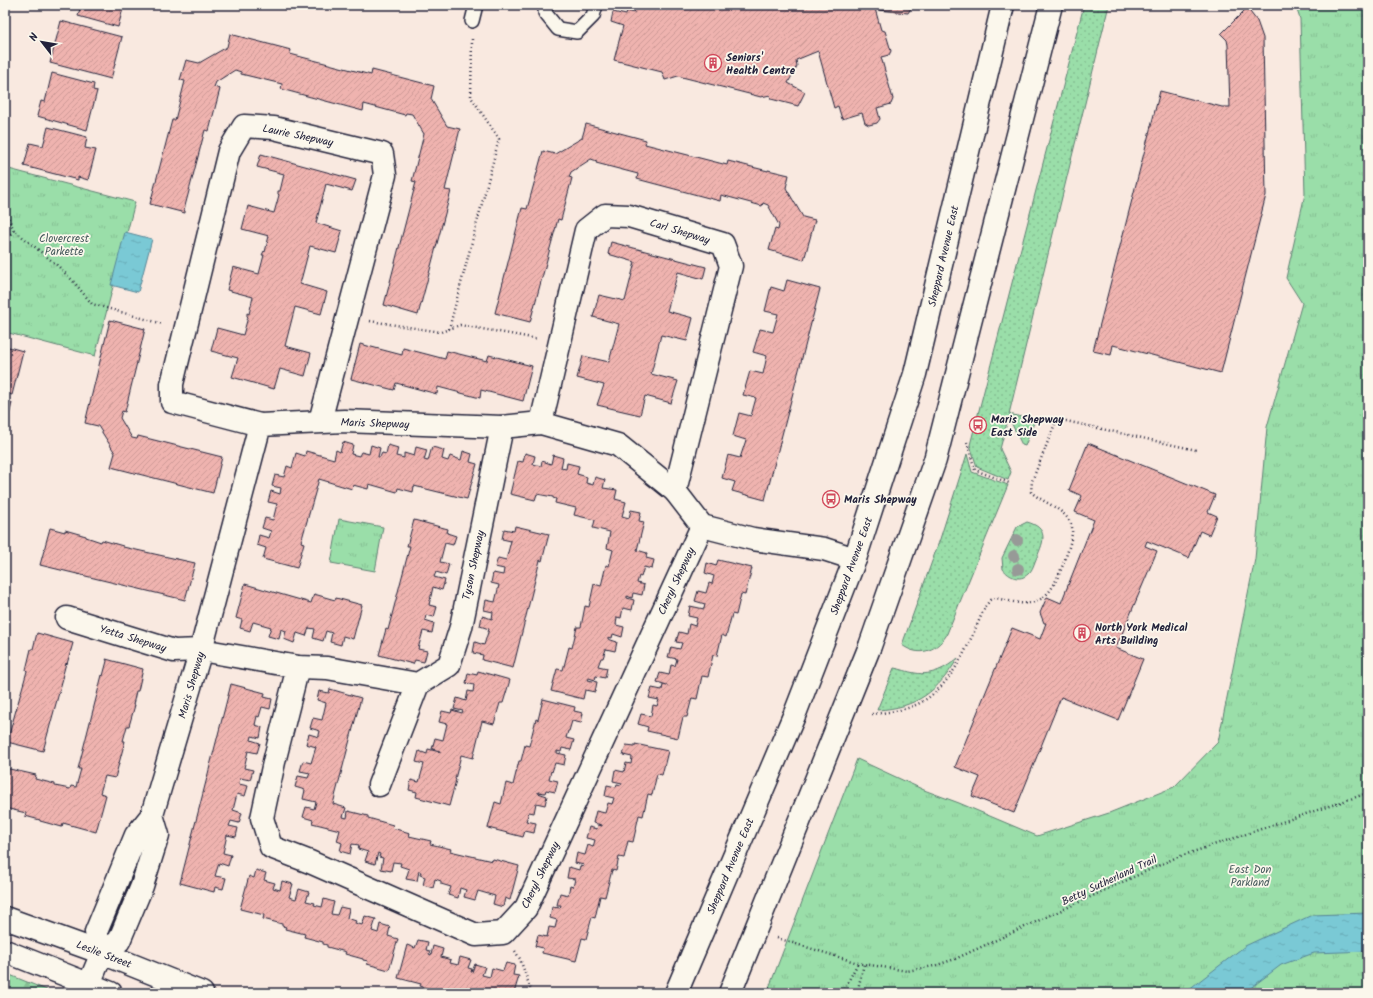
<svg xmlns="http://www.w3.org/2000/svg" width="1373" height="998" font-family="Kalam,sans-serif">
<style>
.grass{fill:url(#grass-dots);stroke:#5e8072}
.forest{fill:url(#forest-firs);stroke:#5e8072}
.park{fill:url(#park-tufts);stroke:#5e8072}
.water{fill:url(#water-ripples);stroke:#578697}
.building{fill:url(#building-hatch);stroke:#22223b}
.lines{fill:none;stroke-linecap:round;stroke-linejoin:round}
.lane-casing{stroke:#22223b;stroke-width:16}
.street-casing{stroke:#22223b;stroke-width:25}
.secondary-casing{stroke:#22223b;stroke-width:25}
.path{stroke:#22223b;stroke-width:2.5;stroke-dasharray:1 3;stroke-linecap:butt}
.lane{stroke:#fbf7ec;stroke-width:13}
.street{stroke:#fbf7ec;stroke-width:22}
.secondary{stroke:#fbf7ec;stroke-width:22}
.path-bridge{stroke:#22223b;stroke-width:2.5;stroke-dasharray:1 3;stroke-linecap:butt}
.tree{fill:#979a97}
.labels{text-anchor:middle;stroke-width:3.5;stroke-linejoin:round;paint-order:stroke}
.poi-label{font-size:11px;font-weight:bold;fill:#22223b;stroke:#fbf7ec;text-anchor:start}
.street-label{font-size:11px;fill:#22223b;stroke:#fbf7ec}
.park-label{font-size:11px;fill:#465a5c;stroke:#fbf7ec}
</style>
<defs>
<pattern id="grass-dots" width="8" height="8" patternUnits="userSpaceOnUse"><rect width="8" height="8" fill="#9adea9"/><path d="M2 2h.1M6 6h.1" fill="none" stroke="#84be92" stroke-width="1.8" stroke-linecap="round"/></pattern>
<pattern id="forest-firs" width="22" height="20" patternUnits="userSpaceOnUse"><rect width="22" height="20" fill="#9adea9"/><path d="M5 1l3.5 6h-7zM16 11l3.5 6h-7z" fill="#84be92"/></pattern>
<pattern id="park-tufts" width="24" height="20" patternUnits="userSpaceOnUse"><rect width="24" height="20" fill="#9adea9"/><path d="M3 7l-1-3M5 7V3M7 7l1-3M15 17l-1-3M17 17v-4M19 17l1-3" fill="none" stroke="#84be92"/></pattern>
<pattern id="water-ripples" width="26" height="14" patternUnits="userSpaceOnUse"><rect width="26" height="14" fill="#7ac9d5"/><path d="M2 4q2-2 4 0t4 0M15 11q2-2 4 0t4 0" fill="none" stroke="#69acb8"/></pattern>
<pattern id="building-hatch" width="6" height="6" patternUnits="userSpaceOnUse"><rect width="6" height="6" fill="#efb3af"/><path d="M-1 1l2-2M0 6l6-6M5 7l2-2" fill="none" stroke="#cd9a97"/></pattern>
</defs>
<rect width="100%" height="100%" fill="#f9e9e0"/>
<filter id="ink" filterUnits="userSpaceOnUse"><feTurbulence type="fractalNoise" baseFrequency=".025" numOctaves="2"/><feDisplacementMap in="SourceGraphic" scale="8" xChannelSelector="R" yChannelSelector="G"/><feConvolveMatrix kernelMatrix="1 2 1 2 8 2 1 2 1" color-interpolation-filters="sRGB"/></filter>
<g filter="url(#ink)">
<g class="grass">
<path d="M1084 5H1109L1009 414 1035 420 1025 446 1022 445 1010 420 1008 419 1000 449 1011 472 1008 480 977 467 970 445Z"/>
<path d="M967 454 972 472 1008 485 946 636C935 652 918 657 902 645L940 539Z"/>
<path d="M1027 522C1049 528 1044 541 1037 557 1034 563 1033 570 1028 574 1020 582 1009 577 1003 569L1002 558 1017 527Z"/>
<path d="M958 658C938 691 917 708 877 710L894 668C901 669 908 672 915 673 932 676 946 668 958 658Z"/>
</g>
<path class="forest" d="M5 973 54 993H5Z"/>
<g class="park">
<path d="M1292 5H1368V993H767L857 759 924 790 959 803 1037 836 1109 813 1174 787 1218 742 1255 559 1267 427 1302 303 1286 278 1305 194 1300 19 1297 10Z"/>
<path d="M5 168 135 202 95 356 5 332Z"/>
<path d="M339 519 383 527 375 571 331 563Z"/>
</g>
<g class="water">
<path d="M125 232 152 239 138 292 111 285Z"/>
<path d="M1368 913V951L1314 953 1281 965 1244 993H1184L1245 946 1312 915Z"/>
</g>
<g class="building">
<path d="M81 5H124L118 27 78 16Z"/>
<path d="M636 5H874L881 30 885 31 891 51 889 55 881 57 893 99 891 104 877 108 880 119 877 123 869 125 865 123 862 113 842 119 838 106 834 108 818 51 796 60 797 66 788 83 805 92 798 106 771 99 770 95 761 97 678 76 665 80 662 72 614 60 623 26 611 22 613 12 626 15 627 11 634 13Z"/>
<path d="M877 5H913L908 13 879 10Z"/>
<path d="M1247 8 1257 21 1263 38 1266 195 1221 373 1113 345 1111 355 1093 351 1160 91 1222 107H1230L1228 45 1227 40 1221 34Z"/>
<path d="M61 21 122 37 111 79 50 63Z"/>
<path d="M230 34 291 50 290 54 371 75 372 70 434 86 431 99 447 126 460 129 445 190 451 191 418 315 384 305 416 182 412 181 424 134 412 114 406 113 405 115 364 104 363 111 281 89 282 84 241 74V72L235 70 216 82 214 87 220 89 209 131 205 130 184 210 185 211V213L150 204 172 120H175L185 81 180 80 186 60 199 63 227 47Z"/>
<path d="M52 73 94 84 93 90 97 91 87 130 37 116 41 101 45 102Z"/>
<path d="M586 124 646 140 645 144 727 165 728 161 768 171V170L789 175 786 188 803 217 815 220 804 260 769 250 775 229 778 230 779 225 768 205 763 203 762 206 721 195 720 201 637 179 638 174 596 163 597 161 591 159 571 172 569 177 572 178 561 220 558 219 530 322 495 313 522 208 527 209 543 151 555 154 582 138Z"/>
<path d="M48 127 87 137 85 148 96 150 88 180 78 177V180L24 166 30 143 43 146Z"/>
<path d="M261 154 356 180 352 191 326 184 316 223 342 231 336 253 310 246 300 284 327 292 321 314 295 307 285 346 311 353 305 376 280 369 274 389 232 377 238 358 211 351 217 328 243 335 248 317 247 316V313L249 314 253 297 227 290 233 267 259 274 264 255H262L264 251 265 252 269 236 242 229 248 206 274 213 279 195 278 194V191H280L284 174 257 167Z"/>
<path d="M611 242 706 267 703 279 678 272 667 311 693 318 687 341 661 335 651 374 678 381 671 403 645 396 640 415 597 405 604 385 577 378 583 356 609 362 619 324 593 317 599 295 625 301 635 262 608 254Z"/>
<path d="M787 280 820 289 765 500 732 491 735 482 722 478 728 455 740 458 746 440 733 436 739 413 751 416 756 398 743 395 750 371 763 374 767 356 753 352 760 329 773 332 778 314 765 311 771 287 784 291Z"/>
<path d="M110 320 145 329 125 412 122 411 120 418 132 438 137 439 138 436 222 457 213 493 111 467 115 453 98 426 85 423Z"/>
<path d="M360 344 402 355 403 348 445 359 447 351 487 361 489 355 532 366 523 401 481 390 480 398 438 387 437 394 396 383 394 390 351 379Z"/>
<path d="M5 346 23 351 12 395 5 393Z"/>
<path d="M5 401 12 403 5 432Z"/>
<path d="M343 442 353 445 351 454 359 456 361 452 369 454 371 445 380 448 378 457H380L382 453 386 454 388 445 398 448 396 456 404 458V453L414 456 416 447 427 450 424 460 428 461 432 447 444 450 442 459 448 461 450 456 461 460 463 451 472 454 470 462 477 464 467 499 414 486 413 492 398 488 397 492 369 484 368 489 353 485 352 489 319 479 301 542 304 543 297 568 263 559 266 548 257 545 259 535 269 538 270 535 271 531 262 528 265 518 273 520 277 504 268 502 271 491 280 494 281 488 272 486 275 475 284 477 287 466 292 468 296 453 305 456 306 451 334 459 336 450 340 452Z"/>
<path d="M1088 443 1215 495 1208 512 1217 516 1209 535 1200 531 1189 558 1147 541 1145 546 1157 551 1116 648 1143 659 1118 720 1061 697 1014 813 972 796 980 777 955 767 1012 628 1040 639 1046 623H1044L1040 613 1047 597 1061 603 1094 520 1075 512 1082 496 1069 490Z"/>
<path d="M525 453 535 456 533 464 541 466 542 461 551 464 553 455 563 458 561 468 566 469 567 463 579 466 577 474 587 477 586 483 593 485 595 477 605 480 603 488 617 490 615 499 626 502 622 516 629 518 631 510 641 512 639 521 644 522 637 550 647 553 646 558 654 560 652 569 644 567 641 577 639 576 637 583 644 585 642 595 633 593 632 598 627 596V598L634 600 632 610 623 608 621 618 617 617 616 625 624 627 622 637 613 634 612 638 608 637V639L617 642 615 651 606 649 603 658H601L598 666 607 668 605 678 596 676 595 680 589 678 588 680 597 682 595 692 585 690 583 699 551 691 557 669 563 670 569 647 572 648 577 627H581L585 606 589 607 594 584 601 586 606 565 609 566 613 550 607 548 610 532 593 528 595 520 574 515 576 508 555 503 556 499 553 498V497L537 494 535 500 510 494 518 461 523 462Z"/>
<path d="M414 520 448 529 447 533 456 536 453 545 445 543 440 562 449 564 446 575 436 572 434 577 445 580 442 590 433 587 429 605 437 607 434 617 426 615 425 620 434 623 432 633 423 631 418 649 427 651 424 662 415 660 413 664 379 655 386 629 388 630 410 546H407Z"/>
<path d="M515 526 549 534 542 561 540 560 513 668 482 660 483 655 473 653 475 642 484 645 489 629 480 626 482 616 492 619 493 612 484 610 486 600 495 602 499 585 491 583 493 573 503 575 504 569 495 567 498 558 506 560 511 541 502 539 504 529 514 531Z"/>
<path d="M50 528 65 532V530L86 536V537L101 542 102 540 123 546V547L195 563 185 600 40 565Z"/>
<path d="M718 560 752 568 745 595 741 594 736 615 732 614 726 637 722 635 717 656 713 655 708 677 702 676 697 699 692 698 687 717H683L678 738 647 731 648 727 638 724 641 714 651 716 653 705 657 706 659 700 649 698 652 688 662 690 663 685 667 686V685L657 682 660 673 669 675 671 665 675 666 677 659 668 657 671 647 680 649 682 643 676 642 679 632 687 634 689 624 695 626 697 618 688 616 690 606 704 609 705 604 695 601 698 591 706 593 709 583 712 584 714 576 705 573 707 563 716 566Z"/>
<path d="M245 584 311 603 314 594 335 600 336 598 362 605 353 639 343 636 341 645 330 642 332 633 326 631 323 641 313 638 315 629 309 628 306 636 297 633 294 643 284 639 286 631 281 629 279 639 268 636 271 627 253 622 250 631 240 628 242 620 236 618Z"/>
<path d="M37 633 73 643 67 664 66 663 62 678H63L43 751 7 742 27 671 26 670 31 649H33Z"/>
<path d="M106 659 143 669 138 691H136L133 705H135L129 726H127L123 741H125L115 778 105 776 100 793 106 795 96 832 63 823 62 827 40 821V820L25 816 26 813 5 808V768L36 775 35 779 55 784V786L70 789 71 786 76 787 81 769H78L102 675 103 676 107 661Z"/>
<path d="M478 671 510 680 503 703H500L494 724 482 721 473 758 461 755 455 779 456 780 449 806 416 797 417 792 409 790 411 780 419 782 424 764 416 762 419 751 427 754 428 749 440 752V751L432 749 435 738 443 740 447 724 439 722 442 711 451 713 452 710 462 713 463 711 454 709 457 698 466 701 468 691 473 692 474 685 466 683 468 673 477 675Z"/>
<path d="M231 684 265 693 264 697 272 699 270 709 262 707 259 717 257 716 255 725 262 727 260 738 252 736 251 740 260 743 257 753 248 751 244 768 253 770 250 780 240 778 239 784 248 786 245 796 237 794 233 810 242 813 239 823 231 821 229 826 238 828 236 837 227 835 223 853 231 855 228 866 219 863 215 876 226 878 223 889 215 887 214 892 180 883Z"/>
<path d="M330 689 361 698 333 804 346 808 343 817 347 818 348 811 368 816V818L393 825 392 828 410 833 409 836 431 841 430 844 451 849 450 851 492 861 493 859 519 866 510 900 505 898 503 907 493 904 495 896 478 891 475 900 464 897 466 890 460 888 458 898 448 895 451 887 441 884V881L435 879 433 888 423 885 425 877 420 875 421 872 419 871 417 881 406 879 409 869 400 866 401 863 393 862 391 871 381 869 383 858 379 857 380 854 378 853 375 864 365 861 368 852 358 849 359 845 352 844 350 854 340 851 342 843 337 841 340 830 312 823 313 820 303 817 306 807 314 809 316 802 303 799 305 790 295 787 298 776 308 778 310 773 300 771 303 761 311 763 316 747 306 744 309 734 319 737V735L320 731 310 728 313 718 322 720 326 703 317 700 319 691 329 693Z"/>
<path d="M543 699 575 707 574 711 583 713 581 723 572 721 569 731H568L566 738 574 740 571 750 562 748 561 752 557 751V753L566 755 564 765 555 763 552 772 551 771 549 779 558 781 555 792 546 790 545 793 538 792V793L547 796 545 805 536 803 534 813 529 812 526 821 536 823 534 833 525 831 523 837 488 828 495 802 501 804 506 783 513 785 519 761H521L525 745 529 746 536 719 538 720Z"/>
<path d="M635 744 668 751 662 775 657 774 652 795 648 794 643 816 639 815 633 842 628 841 624 858 619 857 616 871 612 870 605 897 600 896 595 918 592 917 586 939 582 938 576 961 542 953 543 948 535 946 538 935 547 937 549 927 555 928 557 920 550 918 552 907 560 908 561 905H557L560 893 568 895 570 886 573 887 575 879 567 878 569 867 579 870 580 866 583 867 584 865 575 863 577 853 585 855 588 845 593 847 595 840 586 838 589 827 597 829 598 825 602 826V825L593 823 596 811 605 813 608 803 612 804 614 798 605 796 607 785 616 787 617 784 621 785 622 783 613 781 615 770 624 772 626 763 631 764 632 757 623 755 626 745 635 746Z"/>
<path d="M256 870 266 873 264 880 275 883 273 888 280 890 282 881 293 884 289 897 296 899 299 889 309 892 306 901 315 903 314 905 322 907 324 899 334 902 331 914 337 915 340 907 349 909 347 918 356 921 355 923 362 925 365 916 376 919 372 931 378 933 380 924 390 927 388 936 398 939 389 970 367 964 368 961 363 960V959L345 954 346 952 327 947V945L323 944V942L304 937 305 934 285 929 286 927 282 926V924L263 919 264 915 240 909 249 876 254 878Z"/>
<path d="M418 940 428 942 426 950 430 951 429 954 431 955 433 946 443 949 441 957 451 960 450 963 458 965 460 957 471 960 468 968 472 969 471 972H472L475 964 485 967 482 975 490 977 492 968 503 971 506 963 515 965 513 975 519 976 514 993H440V992L420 986 421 984 398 978 407 945 415 948Z"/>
</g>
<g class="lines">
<g class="lane-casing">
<g id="lane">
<path d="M546 5 545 13 558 29 577 32 593 16 596 5"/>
<path d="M472 21 476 5"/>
</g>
</g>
<g class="street-casing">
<g id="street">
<path d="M541 423 586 230 605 215 629 216 723 244 731 266 675 491"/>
<path d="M260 425 172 402V384L229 151 244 126 274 128 382 154 385 175 320 421"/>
<path d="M67 618 174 651 201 650 298 667 327 668 418 684 449 665 461 627 502 427"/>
<path d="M298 667 274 762 262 818 271 847 310 862 476 935 503 933 526 908 702 526"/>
<path d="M379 785 418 684"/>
<path d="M152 815 158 835 142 886 119 941 102 953 96 932 136 835 152 815 201 650 260 425 344 421 502 427 541 423 618 445 675 491 702 526 753 539 824 549 855 559"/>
<path d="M89 984 102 953"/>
</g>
</g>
<g class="secondary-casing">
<g id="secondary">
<path d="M5 918 102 953 202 993"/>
<path d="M5 951 111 993"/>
<path d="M676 993 796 711 855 559 915 374 1003 5"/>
<path d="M730 993 870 646 935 460 1051 5"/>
</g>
</g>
<g class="path">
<path d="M5 211 14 230"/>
<path d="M5 240 14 230 57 265 73 281 92 304 163 324"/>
<path d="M370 321 441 332 460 325 538 339"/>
<path d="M449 329 499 139 471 97 472 39"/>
<path d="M967 442 975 470 1009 483"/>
<path d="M872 714C881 713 891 712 900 710 949 700 967 647 985 607L990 600 995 598C1008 600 1022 606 1034 602 1041 600 1047 595 1051 589 1058 580 1077 534 1071 524 1064 508 1043 503 1031 492L1032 481 1055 424 1066 421 1196 450"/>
<path d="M777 938 858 963 907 971 934 966 955 959 1175 858 1368 793"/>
<path d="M515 951 520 959 532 993"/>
<path d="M857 993 864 964"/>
</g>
<use href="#lane" class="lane"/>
<use href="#street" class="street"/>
<use href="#secondary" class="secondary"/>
<path class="path-bridge" d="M842 993 858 963"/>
</g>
<g class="tree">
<circle cx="1017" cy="540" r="6"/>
<circle cx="1014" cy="556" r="6"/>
<circle cx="1018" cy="569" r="6"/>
</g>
</g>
<defs>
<g id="building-ring" transform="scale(0.9)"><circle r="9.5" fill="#fbf7ec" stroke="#d1495b" stroke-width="1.5"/><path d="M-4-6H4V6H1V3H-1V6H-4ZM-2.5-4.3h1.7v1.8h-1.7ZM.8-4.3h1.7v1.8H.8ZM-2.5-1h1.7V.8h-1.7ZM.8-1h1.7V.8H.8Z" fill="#d1495b"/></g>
<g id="bus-ring" transform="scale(0.9)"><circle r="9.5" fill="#fbf7ec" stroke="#d1495b" stroke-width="1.5"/><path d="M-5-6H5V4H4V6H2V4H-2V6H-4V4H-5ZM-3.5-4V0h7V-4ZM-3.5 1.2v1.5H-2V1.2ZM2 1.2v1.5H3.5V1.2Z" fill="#d1495b"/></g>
</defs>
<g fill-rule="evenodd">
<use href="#building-ring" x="713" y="63"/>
<use href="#bus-ring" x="978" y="425"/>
<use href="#bus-ring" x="831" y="499"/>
<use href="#building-ring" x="1082" y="633"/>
</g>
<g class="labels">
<g class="poi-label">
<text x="726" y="61">Seniors'<tspan x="726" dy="13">Health Centre</tspan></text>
<text x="991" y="423">Maris Shepway<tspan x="991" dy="13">East Side</tspan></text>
<text x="844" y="503">Maris Shepway</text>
<text x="1095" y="631">North York Medical<tspan x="1095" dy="13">Arts Building</tspan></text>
</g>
<g class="street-label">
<text transform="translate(298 135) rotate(12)" y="4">Laurie Shepway</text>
<text transform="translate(680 231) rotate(17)" y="4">Carl Shepway</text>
<text transform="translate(943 256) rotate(-77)" y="4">Sheppard Avenue East</text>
<text transform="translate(375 423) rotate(2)" y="4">Maris Shepway</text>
<text transform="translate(473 565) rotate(-78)" y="4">Tyson Shepway</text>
<text transform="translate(851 566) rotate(-70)" y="4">Sheppard Avenue East</text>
<text transform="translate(676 581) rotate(-65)" y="4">Cheryl Shepway</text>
<text transform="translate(133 638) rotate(17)" y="4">Yetta Shepway</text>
<text transform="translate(191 685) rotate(-74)" y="4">Maris Shepway</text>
<text transform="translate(730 866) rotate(-67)" y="4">Sheppard Avenue East</text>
<text transform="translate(540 875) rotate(-64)" y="4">Cheryl Shepway</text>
<text transform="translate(1109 880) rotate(-25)" y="4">Betty Sutherland Trail</text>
<text transform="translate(104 954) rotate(21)" y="4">Leslie Street</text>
</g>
<g class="park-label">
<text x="64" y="242">Clovercrest<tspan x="64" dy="13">Parkette</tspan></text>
<text x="1250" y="873">East Don<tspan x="1250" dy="13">Parkland</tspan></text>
</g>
</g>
<rect width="1373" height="998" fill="none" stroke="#fbf7ec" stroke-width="20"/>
<rect x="10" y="10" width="1353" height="978" fill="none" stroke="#22223b" stroke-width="1.5" filter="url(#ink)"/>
<g transform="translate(42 42) rotate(301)" stroke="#fbf7ec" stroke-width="3" paint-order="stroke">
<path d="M0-3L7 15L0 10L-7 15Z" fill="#22223b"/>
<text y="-6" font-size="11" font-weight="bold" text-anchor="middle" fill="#22223b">N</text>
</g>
</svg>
